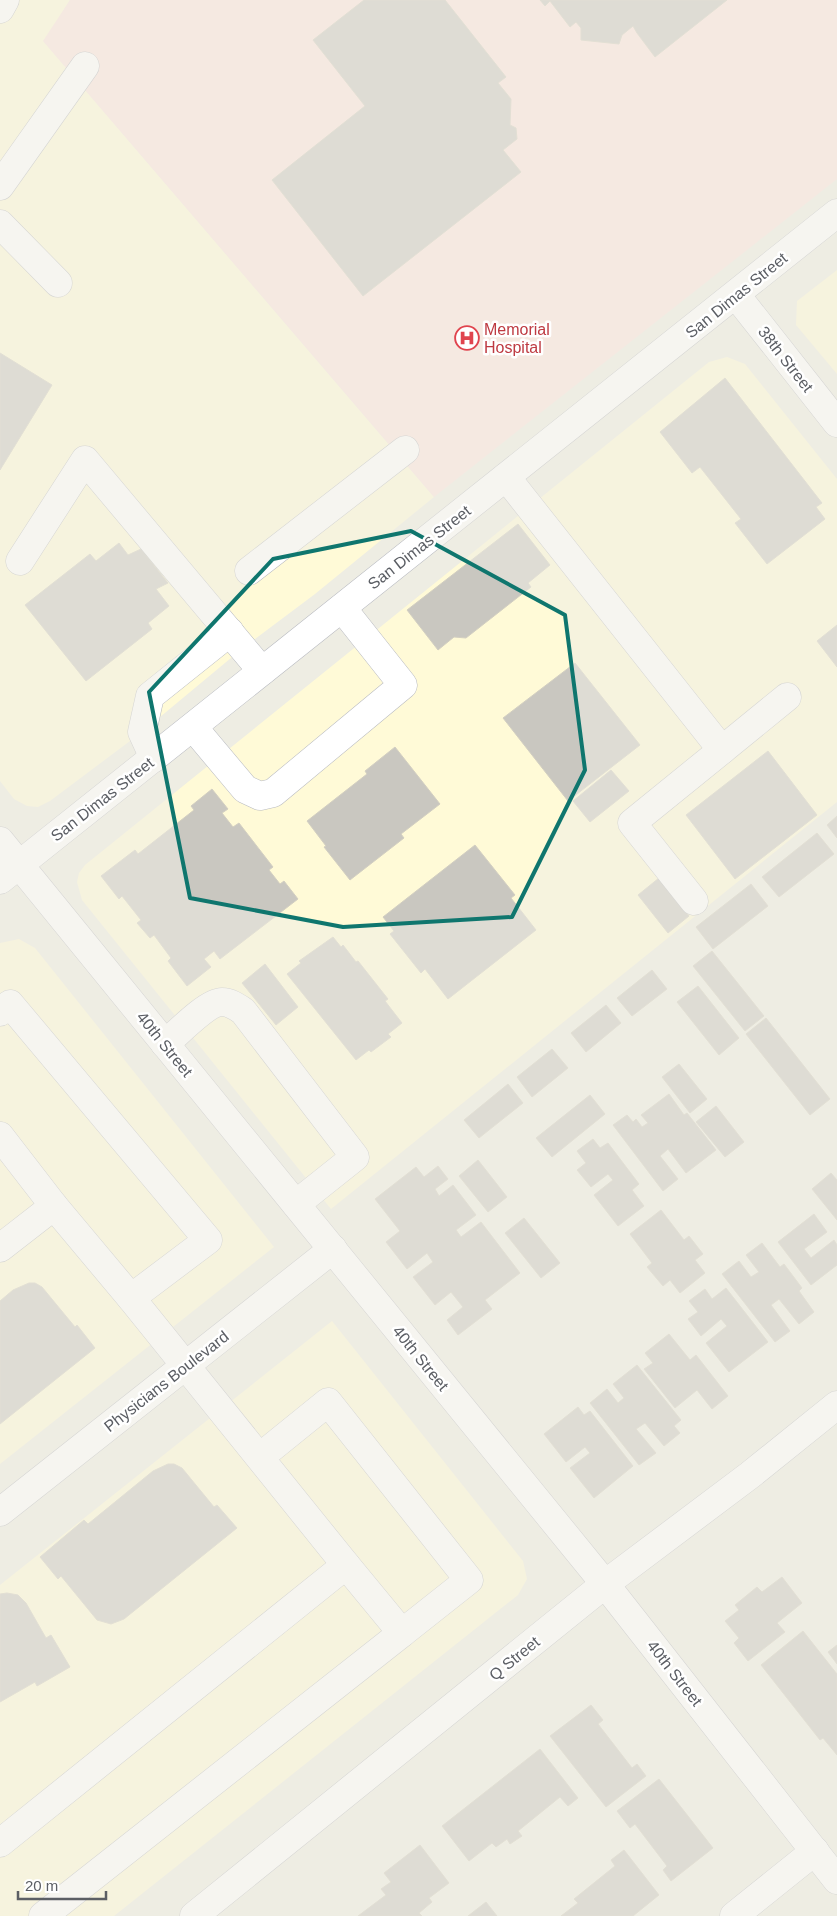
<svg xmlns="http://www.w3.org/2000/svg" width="837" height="1916" font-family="Arial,sans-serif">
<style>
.commercial{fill:#fffad7}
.medical{fill:#fce4de}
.building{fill:#c9c7c0;stroke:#d3cfc1}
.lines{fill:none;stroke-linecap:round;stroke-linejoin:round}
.minor-casing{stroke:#b8bac0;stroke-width:29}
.minor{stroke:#fff;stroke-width:28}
.marked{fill:none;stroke:#0f766e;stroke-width:4;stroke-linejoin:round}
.labels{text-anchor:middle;stroke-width:5;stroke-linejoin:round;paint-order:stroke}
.street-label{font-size:16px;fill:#5b5e64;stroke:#fff}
.health-label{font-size:16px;fill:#be3a42;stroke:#fff;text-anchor:start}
</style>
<rect width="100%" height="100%" fill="#eeede3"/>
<g class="commercial">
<path d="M0 0H70L44 42 434 497 315 594 243 648 142 732 50 801 38 807 27 806 14 799 0 781Z"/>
<path d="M837 270V374L796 325 797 301Z"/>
<path d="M727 357 745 364 837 479V802L331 1209 82 900 77 882 79 873 85 865 709 362Z"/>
<path d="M19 939 35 948 274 1247 0 1464V943Z"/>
<path d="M332 1321 523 1561 527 1579 518 1595 114 1916H0V1585Z"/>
</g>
<path class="medical" d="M70 0H837V179L434 497 43 41Z"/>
<g class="building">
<path d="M364 0H445L506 77 498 83 511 99 510 125 516 128 517 139 503 150 521 172 363 296 272 180 365 106 313 40Z"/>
<path d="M540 0H727L655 57 637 33 633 26 622 35 619 44 581 40V28L576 22 570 27 550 1 545 6Z"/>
<path d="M0 353 52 385 0 470Z"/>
<path d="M725 378 822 503 816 507 825 519 767 564 735 523 741 519 700 467 692 473 660 432Z"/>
<path d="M518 524 550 565 528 583 531 587 466 638 454 637 438 650 407 610Z"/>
<path d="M119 543 128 555 141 549 168 583 156 589 169 606 148 623 152 629 86 681 25 605 90 554 96 561Z"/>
<path d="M837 625V667L817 641Z"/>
<path d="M575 663 640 745 568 801 503 718Z"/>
<path d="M395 747 440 804 401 834 404 838 350 880 324 847 326 846 307 821 367 774 365 771Z"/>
<path d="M768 751 817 815 735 879 686 815Z"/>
<path d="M611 770 629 791 590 822 573 801Z"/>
<path d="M212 789 228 809 222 813 233 827 239 823 273 867 269 870 280 884 284 881 298 899 220 959 214 951 204 959 211 967 187 986 168 961 171 958 154 935 150 938 137 923 141 920 122 896 119 899 101 876 135 850 138 854 194 810 191 806Z"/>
<path d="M837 816V838L827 825Z"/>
<path d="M817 833 834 854 779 897 762 877Z"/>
<path d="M475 845 515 895 511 898 536 930 448 999 425 969 421 973 390 934 394 931 383 917Z"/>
<path d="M659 878 689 916 668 933 638 895Z"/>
<path d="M751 884 768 906 713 949 696 927Z"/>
<path d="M333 937 341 947 343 945 356 962 358 961 388 999 385 1001 402 1023 388 1034 391 1037 371 1052 369 1050 356 1060 287 974 301 963 299 961Z"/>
<path d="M712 951 764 1016 745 1031 693 966Z"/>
<path d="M265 964 298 1007 276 1025 242 983Z"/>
<path d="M652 970 667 989 632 1016 617 998Z"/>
<path d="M698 986 739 1038 719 1055 677 1002Z"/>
<path d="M606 1005 621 1023 586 1052 571 1033Z"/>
<path d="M766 1018 830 1099 810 1115 746 1034Z"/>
<path d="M552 1049 568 1068 532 1097 517 1077Z"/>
<path d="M679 1064 707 1099 690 1113 662 1077Z"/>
<path d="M508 1084 523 1103 479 1138 464 1120Z"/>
<path d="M669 1094 684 1115 687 1113 716 1150 686 1173 668 1149 660 1156 678 1179 663 1191 613 1125 627 1115 633 1122 636 1119 642 1127 648 1123 641 1115Z"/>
<path d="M590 1095 605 1114 552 1157 536 1138Z"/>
<path d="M716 1106 744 1142 725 1157 696 1122Z"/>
<path d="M593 1139 600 1148 608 1143 639 1184 632 1190 644 1206 618 1226 594 1195 613 1180 608 1174 591 1187 577 1170 586 1163 577 1151Z"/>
<path d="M478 1160 507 1197 488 1212 459 1176Z"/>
<path d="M438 1166 448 1179 435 1189 439 1196 453 1185 476 1215 456 1230 461 1237 481 1222 520 1273 485 1300 492 1309 458 1335 447 1320 463 1307 451 1292 435 1305 413 1277 433 1262 427 1253 407 1269 386 1242 400 1231 375 1199 416 1167 424 1177Z"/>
<path d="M831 1173 837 1180V1220L812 1189Z"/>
<path d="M661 1210 684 1240 689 1236 703 1254 695 1260 705 1273 680 1293 670 1280 663 1286 647 1267 652 1263 630 1234Z"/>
<path d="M814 1214 827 1232 804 1249 811 1258 834 1240 837 1245V1265L811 1285 778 1242Z"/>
<path d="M524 1218 560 1263 541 1278 505 1233Z"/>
<path d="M762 1243 780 1267 784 1264 802 1288 799 1291 814 1312 799 1324 779 1299 771 1305 790 1331 775 1342 722 1274 739 1261 751 1277 759 1272 746 1255Z"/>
<path d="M29 1283H35L42 1287 75 1327 77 1325 95 1348 0 1424V1301L13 1290Z"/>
<path d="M726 1288 768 1342 729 1372 706 1343 727 1326 721 1319 701 1336 688 1319 698 1312 689 1301 705 1289 712 1299Z"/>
<path d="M669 1334 690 1360 696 1355 728 1396 712 1409 697 1390 675 1408 644 1369 653 1363 645 1353Z"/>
<path d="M637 1365 681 1420 674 1426 680 1433 664 1446 645 1423 636 1429 656 1453 639 1465 590 1403 607 1389 618 1403 624 1398 613 1384Z"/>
<path d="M578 1407 584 1415 590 1411 633 1466 594 1498 570 1468 590 1453 585 1447 566 1462 544 1434Z"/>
<path d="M168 1464H174L182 1468 214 1507 217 1505 237 1528 124 1619 111 1624 97 1620 61 1576 58 1579 40 1557 84 1520 88 1524 153 1471Z"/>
<path d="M782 1577 802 1603 777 1623 785 1632 748 1661 734 1643 739 1638 725 1621 739 1610 735 1605 757 1587 762 1592Z"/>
<path d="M7 1593 18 1595 26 1603 46 1638 51 1635 70 1667 37 1686 35 1682 0 1702V1594Z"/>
<path d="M803 1631 837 1674V1755L823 1738 820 1740 761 1665Z"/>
<path d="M837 1645V1664L828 1652Z"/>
<path d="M591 1705 603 1720 598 1724 632 1768 637 1764 646 1776 606 1807 550 1736Z"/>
<path d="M540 1749 578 1798 568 1806 560 1797 518 1831 522 1836 510 1844 507 1839 496 1847 492 1843 469 1861 442 1826Z"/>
<path d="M659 1779 713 1848 671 1881 663 1870 667 1866 635 1824 630 1828 617 1811Z"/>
<path d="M420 1845 449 1883 429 1898 432 1902 419 1913 422 1916H358L386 1895 381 1889 391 1882 384 1873Z"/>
<path d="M624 1850 659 1895 633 1916H561L578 1903 574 1899 615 1866 611 1860Z"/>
<path d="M486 1902 497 1916H468Z"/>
</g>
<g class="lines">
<g class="minor-casing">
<g id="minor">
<path d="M0 9 5 0"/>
<path d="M0 186 85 66"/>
<path d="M0 224 58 283"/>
<path d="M736 295 837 423"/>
<path d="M506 477 722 750 787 697"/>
<path d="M20 561 85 460 262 671"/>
<path d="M249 571 405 450"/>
<path d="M193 727 245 789 260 796 273 793 403 685 342 608"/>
<path d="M154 758 142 732 150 696 230 632"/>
<path d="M0 841 605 1584 837 1880"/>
<path d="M0 880 837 213"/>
<path d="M694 901 632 823 722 750"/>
<path d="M0 1012 10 1004 208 1240 131 1298 54 1206 0 1136"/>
<path d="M165 1044C177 1034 207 1002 222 1002 230 1002 237 1007 243 1011L355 1157 296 1204"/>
<path d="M0 1248 54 1206"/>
<path d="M260 1457 328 1402 469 1580 402 1633"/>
<path d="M0 1512 333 1249"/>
<path d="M0 1843 346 1565"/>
<path d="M43 1916 402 1633 346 1565 131 1298"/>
<path d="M194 1916 605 1584 750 1475 837 1405"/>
<path d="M734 1916 815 1851"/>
</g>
</g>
<use href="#minor" class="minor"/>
</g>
<path d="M0 0H837V1916H0ZM411 531 565 615 585 770 512 917 343 927 190 898 149 692 273 559Z" fill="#eeede3" fill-opacity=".55" fill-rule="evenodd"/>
<path class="marked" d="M411 531 565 615 585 770 512 917 343 927 190 898 149 692 273 559Z"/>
<defs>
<g id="hospital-ring" transform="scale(1.25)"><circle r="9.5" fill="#fff" stroke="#e0444e" stroke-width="1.5"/><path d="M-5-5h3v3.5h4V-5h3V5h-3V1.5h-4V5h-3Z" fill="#e0444e"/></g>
</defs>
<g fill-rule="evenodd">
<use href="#hospital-ring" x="467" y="338"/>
</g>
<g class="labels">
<g class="street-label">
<text transform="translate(736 295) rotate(-39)" y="6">San Dimas Street</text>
<text transform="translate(786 359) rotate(52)" y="6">38th Street</text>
<text transform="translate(419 547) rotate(-38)" y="6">San Dimas Street</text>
<text transform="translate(102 799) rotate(-38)" y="6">San Dimas Street</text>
<text transform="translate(165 1044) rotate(51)" y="6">40th Street</text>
<text transform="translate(421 1358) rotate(51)" y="6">40th Street</text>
<text transform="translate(166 1381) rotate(-38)" y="6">Physicians Boulevard</text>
<text transform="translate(514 1658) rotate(-39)" y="6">Q Street</text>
<text transform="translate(675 1673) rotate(52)" y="6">40th Street</text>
</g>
<g class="health-label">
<text x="484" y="335">Memorial<tspan x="484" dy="18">Hospital</tspan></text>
</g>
</g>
<path d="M18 1891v8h88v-8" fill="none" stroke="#5b5e64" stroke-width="2.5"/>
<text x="25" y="1891" font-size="15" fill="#5b5e64" stroke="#ffffff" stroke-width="4" paint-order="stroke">20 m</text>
</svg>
